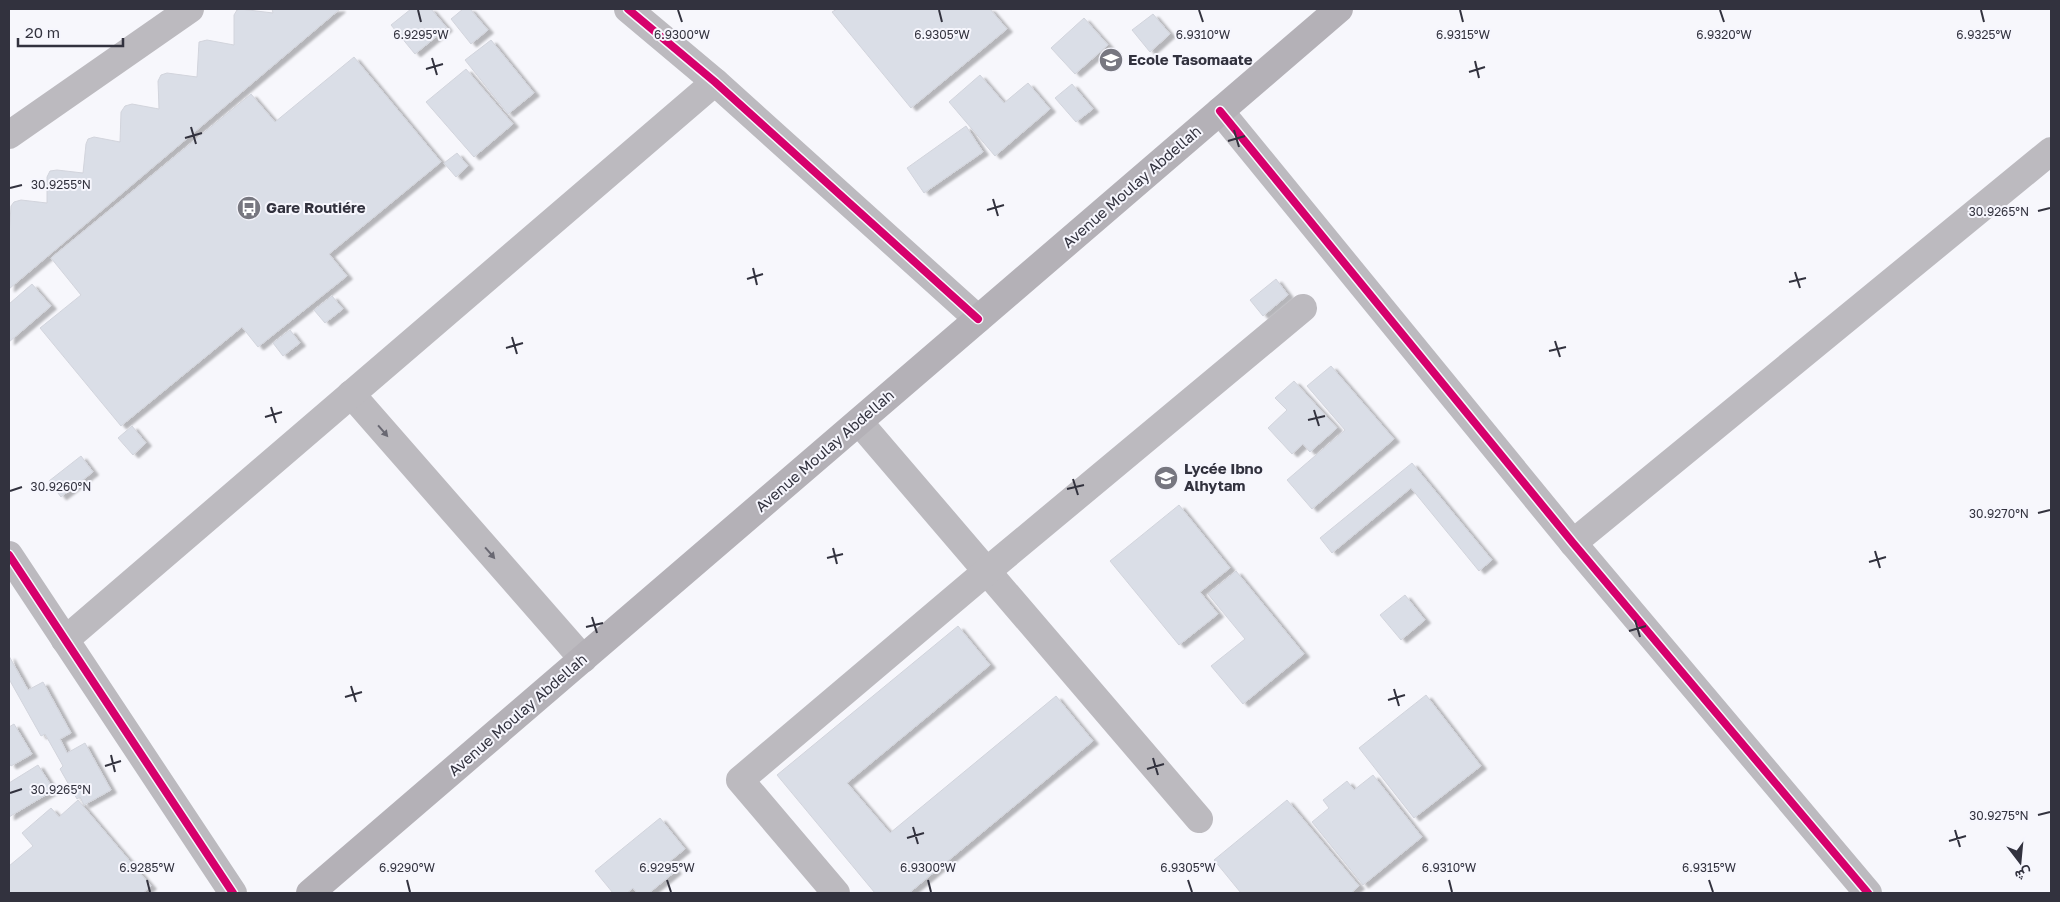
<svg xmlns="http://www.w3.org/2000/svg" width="2060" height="902" font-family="'Golos Text',Vazirmatn,sans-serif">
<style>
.building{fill:#dadee7;stroke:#d2d4dc;filter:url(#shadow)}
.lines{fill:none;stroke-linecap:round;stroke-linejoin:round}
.minor{stroke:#bcbabf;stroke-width:28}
.major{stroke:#b4b1b7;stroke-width:28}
.cycleway-casing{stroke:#f6f6fd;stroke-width:11}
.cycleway{stroke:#d6006c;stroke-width:8}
.oneway{fill:#696872}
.ticks{fill:none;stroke:#32323e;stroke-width:2}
.labels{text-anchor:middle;stroke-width:4;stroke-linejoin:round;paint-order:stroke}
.poi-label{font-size:15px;font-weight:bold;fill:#32323e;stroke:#f6f6fd;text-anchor:start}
.street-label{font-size:15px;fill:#32323e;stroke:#f6f6fd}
.ticks-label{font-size:12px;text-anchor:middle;fill:#32323e;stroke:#f6f6fd;stroke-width:4;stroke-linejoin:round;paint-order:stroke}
</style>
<defs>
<filter id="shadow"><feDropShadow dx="5.5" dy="3" stdDeviation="1" flood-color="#0004"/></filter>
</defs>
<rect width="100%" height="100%" fill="#f7f7fc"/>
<g class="building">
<path d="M240 9 273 13 272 9H340L9 289V235L11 206 14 202 21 200 47 203V177L50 171 57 170 83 173 86 144 88 139 94 137 120 142 121 112 125 106 132 104 159 109 158 81 161 75 167 73 197 77 199 42 207 40 234 45V15L237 10Z"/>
<path d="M411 9H431L447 28 415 54 391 25Z"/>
<path d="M463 9H470L488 30 471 44 451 19Z"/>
<path d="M837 9H990L1007 29 911 108 832 12Z"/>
<path d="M1153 14 1170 34 1150 52 1132 30Z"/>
<path d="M1084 18 1108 45 1075 74 1051 48Z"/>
<path d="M491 40 534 93 508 114 465 60Z"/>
<path d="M354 57 441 162 329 254 347 276 258 347 242 327 121 426 40 328 81 295 51 258 251 94 275 122Z"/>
<path d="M466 69 513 124 474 157 426 102Z"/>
<path d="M980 75 1004 103 1028 83 1050 109 995 156 949 102Z"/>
<path d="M1072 84 1093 109 1076 122 1055 98Z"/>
<path d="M966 126 983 152 924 193 907 168Z"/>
<path d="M457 153 468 166 456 177 444 163Z"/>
<path d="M1276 279 1288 295 1263 316 1250 300Z"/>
<path d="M32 284 51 306 9 342V304Z"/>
<path d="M332 296 343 309 325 323 314 310Z"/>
<path d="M290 330 300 343 283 356 273 343Z"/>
<path d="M1331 366 1394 439 1312 509 1287 480 1345 430 1307 386Z"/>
<path d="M1294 381 1337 428 1310 452 1303 444 1292 454 1268 428 1287 410 1275 398Z"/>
<path d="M132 426 146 443 133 455 118 438Z"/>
<path d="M81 456 93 472 61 497 49 481Z"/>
<path d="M1412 463 1492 560 1479 571 1411 488 1332 553 1320 538Z"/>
<path d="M1179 505 1230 568 1200 592 1218 614 1179 645 1110 561Z"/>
<path d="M1236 571 1304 654 1243 704 1211 666 1245 639 1208 594Z"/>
<path d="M1405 595 1425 620 1401 640 1380 615Z"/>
<path d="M958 626 990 665 847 783 890 833 1056 696 1093 741 909 893H875L777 775Z"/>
<path d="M9 656 28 690 43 682 71 733 60 739 67 753 85 743 111 790 84 805 80 797 77 799 60 769 63 766 45 734 41 736 9 679Z"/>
<path d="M1426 695 1481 766 1414 818 1359 748Z"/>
<path d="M14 724 32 754 11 766 9 763V727Z"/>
<path d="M38 765 54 790 9 817V783Z"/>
<path d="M1373 775 1422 837 1363 885 1312 822 1329 808 1323 800 1347 781 1354 790Z"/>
<path d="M78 800 151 886 143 893H9V866L33 846 22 833 51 808 59 817Z"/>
<path d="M1287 800 1359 886 1351 893H1241L1214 860Z"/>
<path d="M660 818 685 849 669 862 676 871 649 893H637L633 888 627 893H613L595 871Z"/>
</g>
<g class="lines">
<g class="minor">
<path d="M628 9 715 82 978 319"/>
<path d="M1220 111 1573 543 1868 893"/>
<path d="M9 135 190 9"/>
<path d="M351 394 583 659"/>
<path d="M859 422 1199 819"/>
<path d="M1573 543 2051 151"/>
<path d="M9 555 233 893"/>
<path d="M65 640 715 82"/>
<path d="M836 893 740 780 987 571 1303 308"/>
</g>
<path class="major" d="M310 893 1339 9"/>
<g class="cycleway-casing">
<g id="cycleway">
<path d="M628 9 715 82 978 319"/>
<path d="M1220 111 1573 543 1868 893"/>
<path d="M9 555 233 893"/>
</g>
</g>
<use href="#cycleway" class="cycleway"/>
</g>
<defs><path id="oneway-solid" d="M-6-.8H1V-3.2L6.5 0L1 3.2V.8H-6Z" transform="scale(1.25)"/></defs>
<g class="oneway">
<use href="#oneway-solid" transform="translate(383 431) rotate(49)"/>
<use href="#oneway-solid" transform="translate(490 553) rotate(49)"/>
</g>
<path class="ticks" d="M418 10 421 22M678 10 682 22M939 10 942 22M1199 10 1203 22M1460 10 1463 22M1720 10 1724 22M1981 10 1984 22M432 58 437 75M1475 61 1479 78M426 69 443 64M1469 72 1485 67M191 127 196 144M1234 130 1239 147M185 138 202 133M1228 141 1245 136M10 188 22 185M993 199 998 216M987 210 1004 205M2038 211 2050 208M753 268 757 285M1795 272 1800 288M747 279 763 274M1789 282 1806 278M512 337 517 354M1555 341 1560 357M506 348 523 343M1549 351 1566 347M271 407 276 423M1314 410 1319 426M265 417 282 412M1308 420 1325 416M1073 479 1078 495M1067 489 1084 485M10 491 22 487M2038 513 2050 510M833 548 837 564M1875 551 1880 568M827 558 843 554M1869 562 1886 557M592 617 597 633M1635 620 1640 637M586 627 603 623M1629 631 1646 626M351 686 356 702M1394 689 1399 706M345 697 362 692M1388 700 1405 695M111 755 115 772M1153 758 1158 775M105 766 121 761M1147 769 1164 764M10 793 22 789M2038 815 2050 812M913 827 918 844M1955 830 1960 847M907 838 924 833M1949 841 1966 836M147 880 150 892M407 880 410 892M667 880 671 892M928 880 931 892M1188 880 1192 892M1449 880 1452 892M1709 880 1713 892"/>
<defs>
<g id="school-disc" transform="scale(1.25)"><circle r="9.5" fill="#777780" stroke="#f6f6fd"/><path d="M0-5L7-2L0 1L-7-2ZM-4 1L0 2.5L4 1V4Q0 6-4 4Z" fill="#fff"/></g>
<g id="bus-disc" transform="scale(1.25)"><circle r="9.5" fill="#777780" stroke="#f6f6fd"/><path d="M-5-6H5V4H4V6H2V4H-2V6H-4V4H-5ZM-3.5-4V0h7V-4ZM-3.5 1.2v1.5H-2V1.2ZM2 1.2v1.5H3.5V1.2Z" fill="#fff"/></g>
<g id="university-disc" transform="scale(1.25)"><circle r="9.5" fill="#777780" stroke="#f6f6fd"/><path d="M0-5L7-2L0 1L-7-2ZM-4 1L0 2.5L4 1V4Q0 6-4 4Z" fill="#fff"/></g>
</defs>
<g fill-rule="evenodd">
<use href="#school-disc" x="1111" y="60"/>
<use href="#bus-disc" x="249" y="208"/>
<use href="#university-disc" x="1166" y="478"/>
</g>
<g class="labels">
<g class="poi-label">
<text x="1128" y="65">Ecole Tasomaate</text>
<text x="266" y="213">Gare Routiére</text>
<text x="1184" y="474">Lycée Ibno<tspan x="1184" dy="17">Alhytam</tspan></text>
</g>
<g class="street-label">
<text transform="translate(1132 187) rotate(-41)" y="5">Avenue Moulay Abdellah</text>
<text transform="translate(825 451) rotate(-41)" y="5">Avenue Moulay Abdellah</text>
<text transform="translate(518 715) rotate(-41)" y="5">Avenue Moulay Abdellah</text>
</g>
</g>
<g class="ticks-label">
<text x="421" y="39">6.9295°W</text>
<text x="682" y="39">6.9300°W</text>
<text x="942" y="39">6.9305°W</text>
<text x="1203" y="39">6.9310°W</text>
<text x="1463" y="39">6.9315°W</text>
<text x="1724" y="39">6.9320°W</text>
<text x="1984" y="39">6.9325°W</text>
<text x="61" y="189">30.9255°N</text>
<text x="1999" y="216">30.9265°N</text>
<text x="61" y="491">30.9260°N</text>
<text x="1999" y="518">30.9270°N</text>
<text x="61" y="794">30.9265°N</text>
<text x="1999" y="820">30.9275°N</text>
<text x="147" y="872">6.9285°W</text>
<text x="407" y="872">6.9290°W</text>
<text x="667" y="872">6.9295°W</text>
<text x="928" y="872">6.9300°W</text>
<text x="1188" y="872">6.9305°W</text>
<text x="1449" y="872">6.9310°W</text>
<text x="1709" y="872">6.9315°W</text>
</g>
<rect width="2060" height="902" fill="none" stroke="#32323e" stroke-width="20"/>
<g transform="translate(2020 862) rotate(164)" stroke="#f6f6fd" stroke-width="4" paint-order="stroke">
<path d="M0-4L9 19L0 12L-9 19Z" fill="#32323e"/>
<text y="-8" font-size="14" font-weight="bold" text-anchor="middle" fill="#32323e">ش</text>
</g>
<path d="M18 38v8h105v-8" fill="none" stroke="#32323e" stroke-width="2.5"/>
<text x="25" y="38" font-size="15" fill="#32323e" stroke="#f6f6fd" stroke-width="4" paint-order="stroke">20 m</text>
</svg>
